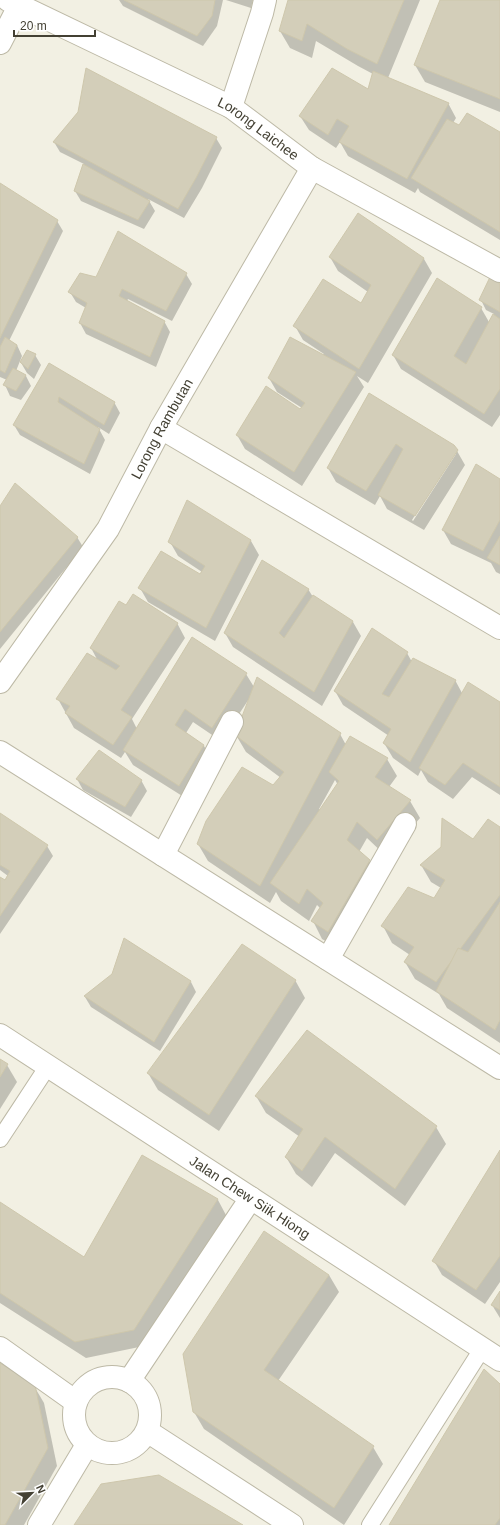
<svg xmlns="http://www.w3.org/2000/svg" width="500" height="1525" font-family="Helvetica,sans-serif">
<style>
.shadow{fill:#0003;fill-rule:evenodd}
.building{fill:#d3ceb9;stroke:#cec7ac}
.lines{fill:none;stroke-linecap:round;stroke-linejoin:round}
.service-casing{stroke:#bdb9a6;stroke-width:18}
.minor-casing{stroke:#bdb9a6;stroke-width:24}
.service{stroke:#fff;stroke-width:16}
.minor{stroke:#fff;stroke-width:22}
.labels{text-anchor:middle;stroke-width:3.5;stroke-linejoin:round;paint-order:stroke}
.street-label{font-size:14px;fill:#434033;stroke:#fff}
</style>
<rect width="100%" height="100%" fill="#f2f0e3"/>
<g class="shadow">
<path d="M119 0H223L217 26 203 46 123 6Z"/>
<path d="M226 0H253L251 8Z"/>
<path d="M289 0H420L388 78 448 103 456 118 453 123 459 127 500 133V240L420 192 418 188 415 193 348 156 340 142 336 148 309 130 300 116 368 90 373 74 358 66 316 41 312 58 290 48 280 31Z"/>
<path d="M441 0H500V112L425 82 415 65Z"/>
<path d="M216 138 222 148 202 188 184 218 148 199 155 211 144 229 81 201 75 191 84 164 60 152 54 142Z"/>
<path d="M0 184 57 221 63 231 9 341 17 345 22 356 20 361 21 362 35 355 41 365 34 379 27 373 20 361 16 371 26 376 31 386 21 400 10 396 5 385 7 380 0 377Z"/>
<path d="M358 214 424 259 432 273 368 383 357 376 364 387 302 486 245 449 237 435 300 410 302 408 277 392 269 378 324 354 303 340 295 326 362 304 368 292 338 271 330 257Z"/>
<path d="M186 274 192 284 172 321 128 299 127 301 164 321 170 332 156 367 86 334 80 323 86 308 76 302 70 292 96 278Z"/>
<path d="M500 285V415L492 427 401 369 393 355 481 308 489 322 494 314 486 310 481 300Z"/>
<path d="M49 365 114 402 120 413 109 434 98 427 105 440 90 474 20 435 14 425Z"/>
<path d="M369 394 457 451 465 465 424 530 387 509 380 496 375 505 336 482 328 468ZM454 454H456L413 521 412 520Z"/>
<path d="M500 480V574L496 572 491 563 451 544 443 530Z"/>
<path d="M0 508 77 537 83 547 0 649Z"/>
<path d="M251 541 259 555 215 641 148 602 140 588 200 575 202 572 178 556 170 542Z"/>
<path d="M308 589 313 597 353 622 361 636 322 706 233 647 225 633Z"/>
<path d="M177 623 185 638 132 719 137 729 246 674 254 687 340 734 346 745 387 759 397 776 389 787 410 801 420 818 387 857 367 838 359 852 369 861 379 878 338 948 322 939 313 921 321 909 317 905 309 921 281 901 276 892 270 903 208 861 198 844 274 786 281 778 246 752 236 735 251 696 221 741 193 722 186 733 204 746 212 760 187 799 133 765 125 752 121 758 74 728 58 699 98 661 91 648ZM335 780 338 785 321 810 319 809Z"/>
<path d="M407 653 412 662 455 680 462 693 500 703V795L472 777 453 799 428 782 421 770 418 776 393 758 384 743 389 736 343 705 335 691Z"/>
<path d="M77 779 141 780 147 791 131 817 83 790Z"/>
<path d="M0 815 47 846 53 856 0 934V878L5 881 8 876 0 870Z"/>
<path d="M500 829V1043L447 1008 439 994 415 979 405 962 410 955 392 943 383 926 435 900 441 888 431 882 421 865 473 840Z"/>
<path d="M295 980 305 998 219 1131 158 1090 148 1073Z"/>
<path d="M191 982 196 992 160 1051 91 1007 85 997Z"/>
<path d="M0 1060 7 1065 17 1082 0 1109Z"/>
<path d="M256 1096 436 1127 446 1144 405 1206 335 1153 312 1187 296 1174 286 1157 300 1137 266 1113Z"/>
<path d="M500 1152V1282L485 1304 442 1275 434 1261Z"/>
<path d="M143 1156 218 1200 227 1217 144 1346 86 1358 0 1303V1203L84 1259Z"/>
<path d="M329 1275 339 1292 278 1381 373 1447 383 1464 344 1525 204 1429 194 1412Z"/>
<path d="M500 1293V1318L492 1305Z"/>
<path d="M0 1364 34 1386 44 1403 57 1466 24 1525H0Z"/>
<path d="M500 1385V1525H390Z"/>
</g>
<g class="building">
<path d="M124 0H215L212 16 197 36Z"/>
<path d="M288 0H404L377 64 347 49 307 24 302 41 279 31Z"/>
<path d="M440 0H500V99L414 65Z"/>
<path d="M86 68 217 137 196 178 178 209 53 142 78 112Z"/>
<path d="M332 68 368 89 373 71 449 103 407 179 339 142 349 126 337 119 328 135 299 116Z"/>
<path d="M467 113 500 132V232L411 178 447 119 459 125Z"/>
<path d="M83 164 150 201 138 220 74 191Z"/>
<path d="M0 183 58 220 0 338Z"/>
<path d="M358 213 424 258 359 369 293 326 323 279 361 303 371 285 329 257Z"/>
<path d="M118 231 187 273 166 311 122 289 119 296 165 321 150 357 79 323 87 303 68 292 80 273 96 277Z"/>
<path d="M490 277 500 284V312L479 300Z"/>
<path d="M437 278 482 307 454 356 466 364 493 314 500 319V389L484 414 392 355Z"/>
<path d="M5 337 17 345 5 373 0 370V347Z"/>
<path d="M290 337 356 372 294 472 236 435 266 386 300 409 305 403 268 378Z"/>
<path d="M27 350 36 354 28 369 20 362Z"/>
<path d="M49 363 115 402 104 425 59 397 58 402 100 429 84 464 13 425Z"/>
<path d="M13 368 26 375 16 391 3 385Z"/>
<path d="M369 393 454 445 458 450 415 516 378 495 403 449 396 444 366 491 327 468Z"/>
<path d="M476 464 500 479V520L483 551 442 530Z"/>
<path d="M15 483 78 537 0 632V506Z"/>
<path d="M187 500 251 540 206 628 138 588 161 551 200 574 205 566 168 542Z"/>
<path d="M500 536V565L487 558Z"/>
<path d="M262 560 309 589 279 633 284 638 313 595 353 621 314 692 224 633Z"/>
<path d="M133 594 178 623 121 710 132 717 113 745 65 713 70 706 56 699 87 653 116 670 120 666 90 648 119 601 126 605Z"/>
<path d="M372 628 408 652 382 694 389 697 413 658 456 680 410 762 383 743 391 729 334 691Z"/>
<path d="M192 637 247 673 212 728 185 709 175 725 204 745 179 786 123 750Z"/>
<path d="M257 677 341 733 260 886 197 844 206 821 242 767 273 785 284 772 235 735Z"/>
<path d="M468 682 500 702V787L463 763 445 785 419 768Z"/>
<path d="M350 736 388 758 375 777 411 800 377 840 357 822 347 840 370 860 328 932 311 921 323 903 307 889 299 904 270 883 339 781 329 772Z"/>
<path d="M99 750 142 780 125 807 76 779Z"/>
<path d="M0 813 48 845 0 916V877L5 880 10 871 0 865Z"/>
<path d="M442 818 473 839 488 819 500 827V895L436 982 404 962 414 947 381 926 408 887 434 898 445 880 420 865 441 847Z"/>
<path d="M500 902V1020L495 1030 436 991 458 948 468 952Z"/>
<path d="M124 938 191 981 154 1042 84 996 112 974Z"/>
<path d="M242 944 296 980 209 1115 147 1073Z"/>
<path d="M307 1030 437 1126 395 1189 325 1137 302 1171 285 1157 303 1129 255 1096Z"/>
<path d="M0 1059 8 1064 0 1077Z"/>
<path d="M500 1150V1256L476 1290 432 1261Z"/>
<path d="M142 1155 218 1199 134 1330 75 1342 0 1293V1202L84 1257Z"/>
<path d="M264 1231 329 1275 264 1370 374 1446 334 1508 193 1412 183 1354Z"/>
<path d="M500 1291V1310L491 1305Z"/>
<path d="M0 1363 35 1385 48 1448 5 1525H0Z"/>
<path d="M484 1369 500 1384V1518L495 1525H389Z"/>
<path d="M159 1475 243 1525H74L101 1484Z"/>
</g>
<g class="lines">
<g class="service-casing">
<g id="service">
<path d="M0 1139 48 1066"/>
<path d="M370 1525 482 1349"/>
</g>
</g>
<g class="minor-casing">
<g id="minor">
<path id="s1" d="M8 0 231 107 312 168 500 271"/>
<path d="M0 43 19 6"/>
<path d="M231 107 262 13 265 0"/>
<path d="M161 428 500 628"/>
<path id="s2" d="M0 682 108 529 161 428 312 168"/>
<path d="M0 752 500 1068"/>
<path d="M163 855 232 722"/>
<path d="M328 959 405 824"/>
<path id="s3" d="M0 1035 500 1360"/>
<path d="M0 1348 76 1402"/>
<circle cx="112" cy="1415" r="38"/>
<path d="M129 1381 251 1198"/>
<path d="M147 1431 292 1525"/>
<path d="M39 1525 87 1445"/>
</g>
</g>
<use href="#service" class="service"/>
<use href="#minor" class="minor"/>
</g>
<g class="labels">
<g class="street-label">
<text dy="5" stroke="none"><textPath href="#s1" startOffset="282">Lorong Laichee</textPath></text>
<text dy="5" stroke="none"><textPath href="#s2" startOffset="301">Lorong Rambutan</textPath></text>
<text dy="5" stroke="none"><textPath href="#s3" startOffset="298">Jalan Chew Siik Hiong</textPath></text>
</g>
</g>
<g transform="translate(32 1493) rotate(66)" stroke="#ffffff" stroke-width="3" paint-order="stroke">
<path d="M0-3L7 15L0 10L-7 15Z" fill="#434033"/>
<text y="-6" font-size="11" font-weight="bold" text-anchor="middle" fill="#434033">N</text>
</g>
<path d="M14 30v6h81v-6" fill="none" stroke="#434033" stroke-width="2"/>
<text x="20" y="30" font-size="12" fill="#434033" stroke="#ffffff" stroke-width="3" paint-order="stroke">20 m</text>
</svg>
